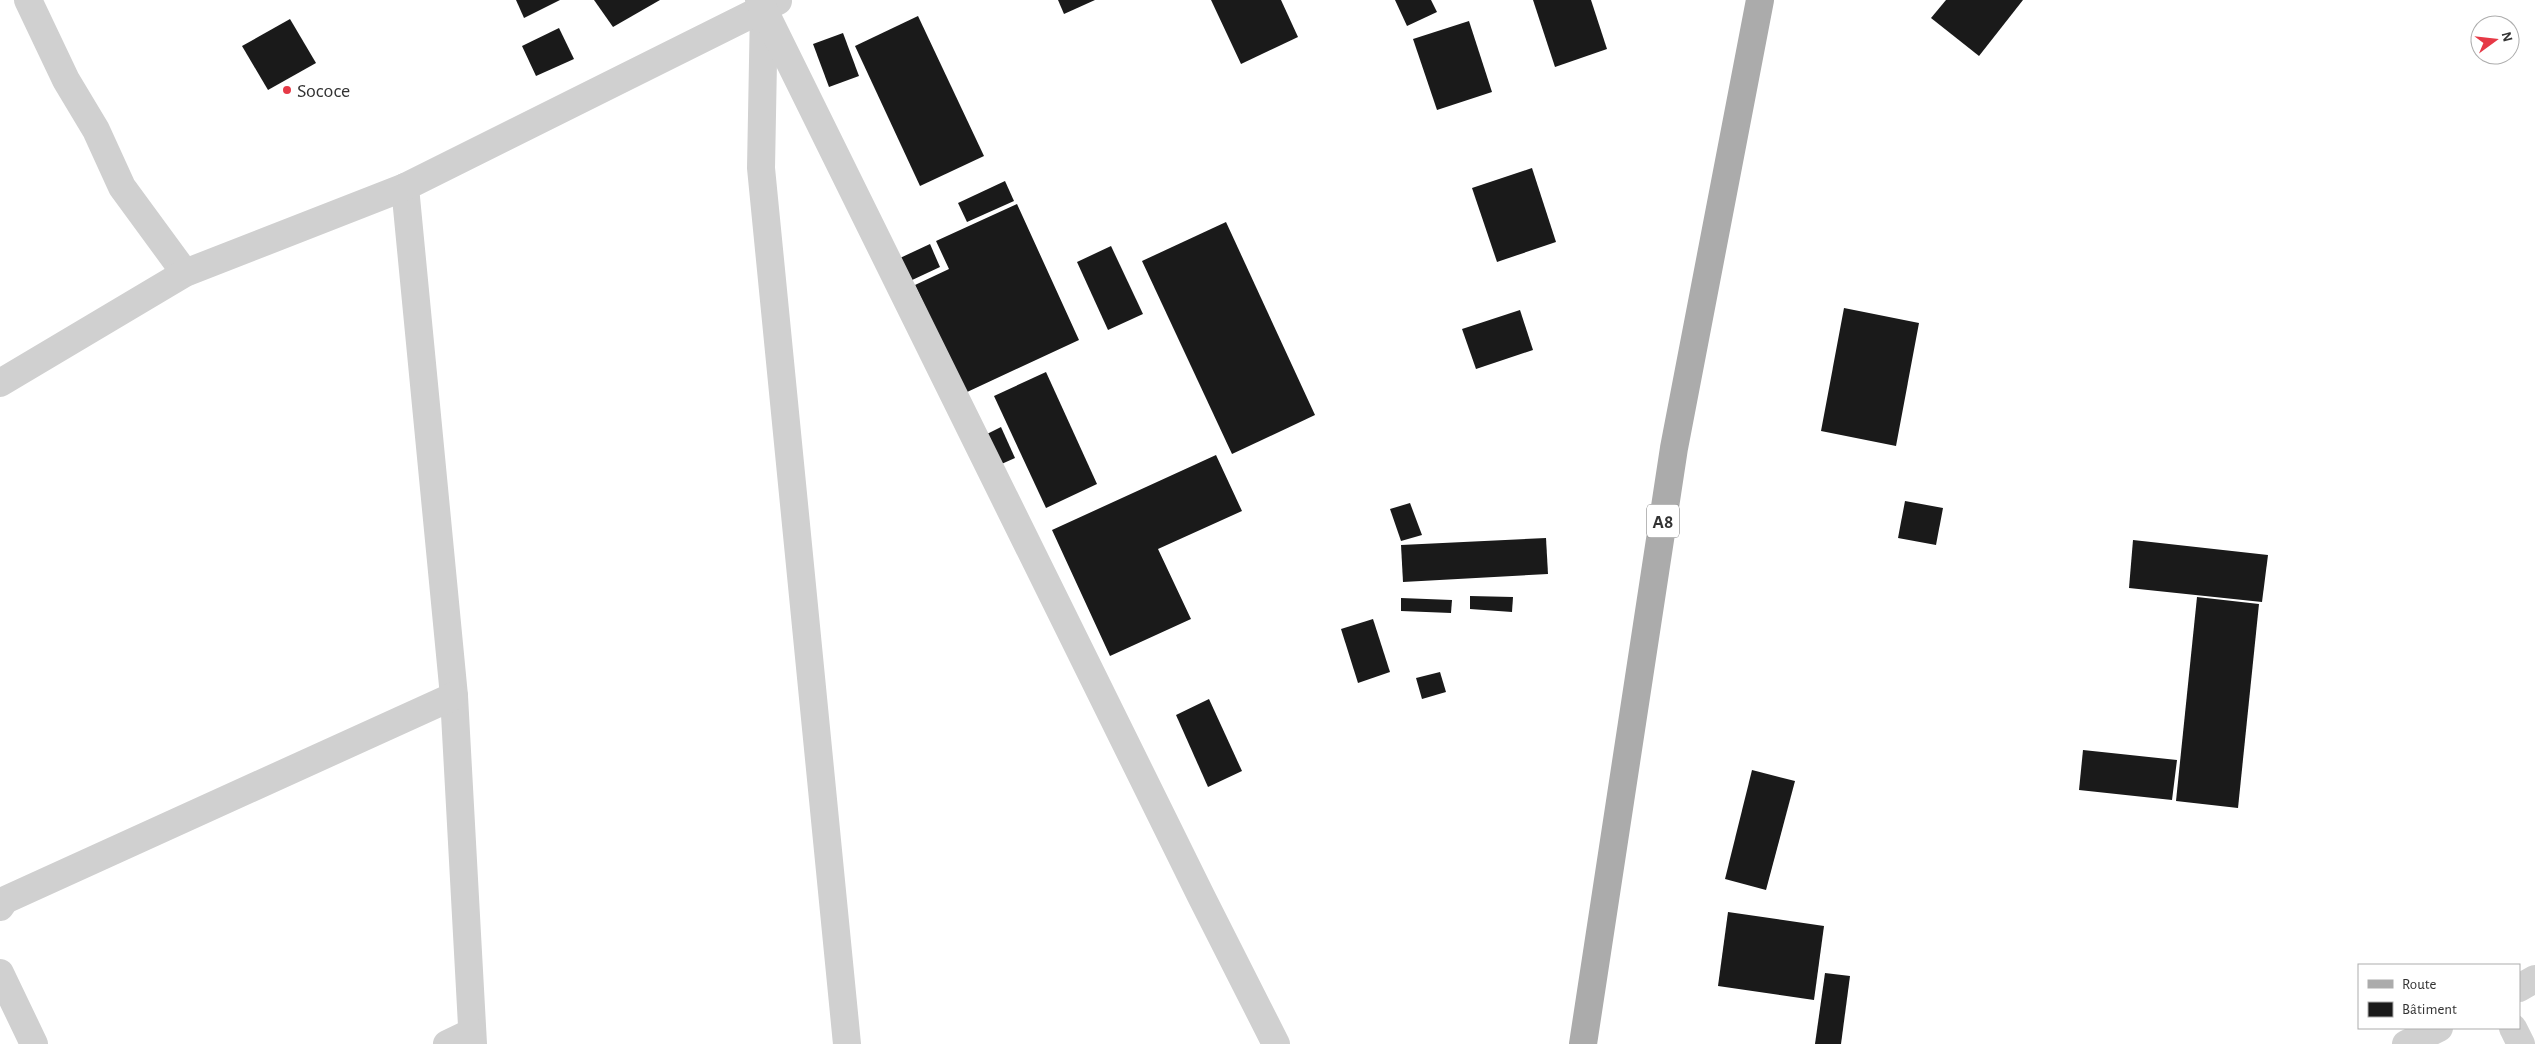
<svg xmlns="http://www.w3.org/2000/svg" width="2535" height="1044" font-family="'Alegreya Sans',sans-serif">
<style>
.building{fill:#1a1a1a}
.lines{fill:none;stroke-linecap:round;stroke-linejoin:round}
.minor{stroke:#d0d0d0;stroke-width:28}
.tertiary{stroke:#d0d0d0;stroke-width:28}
.primary{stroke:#ababab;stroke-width:28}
.poi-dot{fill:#e63946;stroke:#fff;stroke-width:2}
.labels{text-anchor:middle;stroke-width:5;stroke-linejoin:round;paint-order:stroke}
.shield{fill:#fff;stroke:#707070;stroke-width:1}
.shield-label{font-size:19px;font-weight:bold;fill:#333}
.poi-label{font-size:20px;fill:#333;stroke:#fff;text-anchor:start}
</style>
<rect width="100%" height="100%" fill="#fff"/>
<g class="building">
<path d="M516 0H560L524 18Z"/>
<path d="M594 0H660L613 27Z"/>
<path d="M1058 0H1095L1064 14Z"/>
<path d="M1211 0H1281L1298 37 1241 64Z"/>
<path d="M1395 0H1431L1437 12 1407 26Z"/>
<path d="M1533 0H1591L1607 49 1555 67Z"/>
<path d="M1946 0H2023L1979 56 1931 18Z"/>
<path d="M918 16 984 156 920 186 855 46Z"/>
<path d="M290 19 316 63 268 90 242 46Z"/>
<path d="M1469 21 1492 92 1437 110 1413 39Z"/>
<path d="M559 28 574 59 536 76 522 46Z"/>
<path d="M843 33 859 76 829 87 813 44Z"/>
<path d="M1532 168 1556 242 1497 262 1472 188Z"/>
<path d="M1005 181 1014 201 967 222 958 203Z"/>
<path d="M1017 204 1079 340 965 393 915 285 949 269 936 241Z"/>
<path d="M1226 222 1315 415 1232 454 1142 261Z"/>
<path d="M930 244 940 267 910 281 900 258Z"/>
<path d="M1111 246 1143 314 1108 330 1077 262Z"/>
<path d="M1844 308 1919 323 1896 446 1821 431Z"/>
<path d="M1520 310 1533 350 1476 369 1462 329Z"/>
<path d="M1046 372 1097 484 1046 508 994 396Z"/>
<path d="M1001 427 1015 458 997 466 983 436Z"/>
<path d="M1216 455 1242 511 1158 549 1191 619 1110 656 1052 530Z"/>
<path d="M1905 501 1943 508 1936 545 1898 538Z"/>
<path d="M1410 503 1422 535 1401 541 1390 509Z"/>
<path d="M1546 538 1548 574 1403 582 1401 545Z"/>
<path d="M2133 540 2268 555 2262 602 2129 588Z"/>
<path d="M1470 596 1513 597 1512 612 1470 609Z"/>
<path d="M2197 597 2259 604 2238 808 2176 801Z"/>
<path d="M1401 598 1452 600 1451 613 1401 611Z"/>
<path d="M1373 619 1390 672 1358 683 1341 629Z"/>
<path d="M1440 672 1446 692 1422 699 1416 678Z"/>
<path d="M1209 699 1242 771 1208 787 1176 715Z"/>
<path d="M2083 750 2177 760 2172 800 2079 790Z"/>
<path d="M1752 770 1795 781 1766 890 1725 879Z"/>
<path d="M1728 912 1824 926 1814 1000 1718 986Z"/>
<path d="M1825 973 1850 976 1841 1044H1815Z"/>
</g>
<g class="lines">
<g class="minor">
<path d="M28 0 66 80 96 130 122 187 185 273"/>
<path d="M764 8 761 168 847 1044"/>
<path d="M405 187 454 696 473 1044"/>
<path d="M0 383 185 273 405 187 778 1"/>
<path d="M0 907 5 900 454 696"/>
<path d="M0 973 34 1044"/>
<path d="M2519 988 2535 979"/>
<path d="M2513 1028 2521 1044"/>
<path d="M447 1044 472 1032"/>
<path d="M2406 1044 2439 1028"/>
</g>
<path class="tertiary" d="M759 0 1201 896 1276 1044"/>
<path class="primary" d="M1583 1044 1674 448 1760 0"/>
</g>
<circle class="poi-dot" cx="287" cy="90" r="5"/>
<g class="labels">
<rect class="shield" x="1647" y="504.5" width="32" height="33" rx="4"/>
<g class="shield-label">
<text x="1663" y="528">A8</text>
</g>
<g class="poi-label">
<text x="297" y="97">Sococe</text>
</g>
</g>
<rect x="2358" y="964" width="162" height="65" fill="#ffffff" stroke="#adadad"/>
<rect x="2368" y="980" width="25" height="8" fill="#ababab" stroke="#adadad"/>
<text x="2402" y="989" font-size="15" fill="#333333">Route</text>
<rect x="2368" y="1002" width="25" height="15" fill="#1a1a1a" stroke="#adadad"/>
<text x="2402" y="1014" font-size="15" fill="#333333">Bâtiment</text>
<g transform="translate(2495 40) rotate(75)"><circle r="24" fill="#ffffff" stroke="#adadad"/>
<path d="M0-4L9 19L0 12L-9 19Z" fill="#e63946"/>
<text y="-8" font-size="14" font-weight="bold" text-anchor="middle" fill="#333333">N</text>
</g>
</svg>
